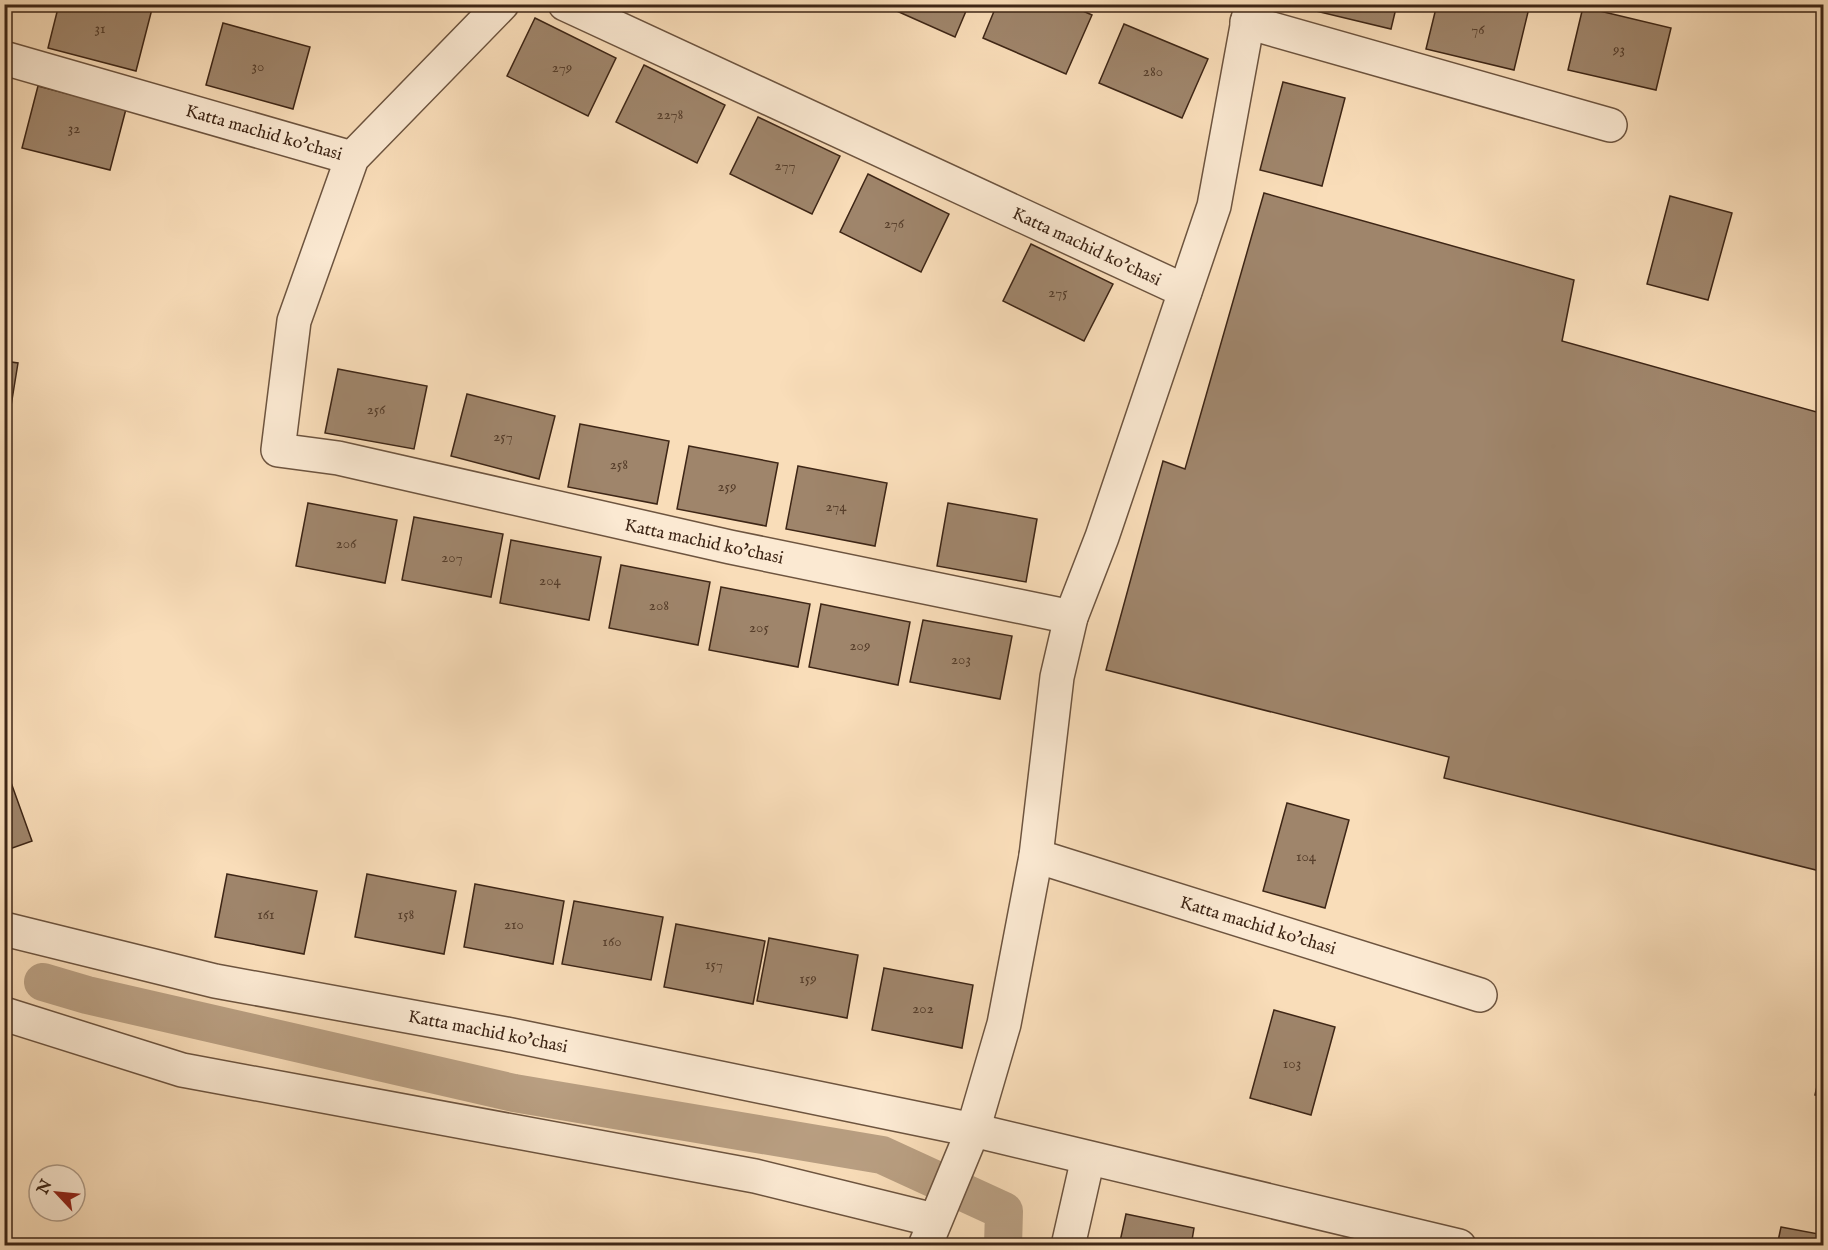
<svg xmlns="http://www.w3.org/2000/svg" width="1828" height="1250" font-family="'IM FELL English',serif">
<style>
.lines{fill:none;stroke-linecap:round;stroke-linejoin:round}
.canal{stroke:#b99f82;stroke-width:38}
.building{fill:#9f856b;stroke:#3e2616;stroke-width:1.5}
.minor-casing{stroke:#6d543f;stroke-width:36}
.minor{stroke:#fbe9d2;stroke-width:33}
.labels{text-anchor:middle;stroke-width:4.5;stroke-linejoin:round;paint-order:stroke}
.number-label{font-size:15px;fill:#563e2b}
.street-label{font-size:18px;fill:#3e2616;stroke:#fbe9d2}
</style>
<rect width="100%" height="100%" fill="#f9ddb9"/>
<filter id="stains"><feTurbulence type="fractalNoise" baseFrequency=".00333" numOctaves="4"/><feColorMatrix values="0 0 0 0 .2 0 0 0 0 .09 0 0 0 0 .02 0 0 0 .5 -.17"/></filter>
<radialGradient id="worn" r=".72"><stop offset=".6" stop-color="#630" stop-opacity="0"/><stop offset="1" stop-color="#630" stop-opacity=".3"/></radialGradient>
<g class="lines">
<path class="canal" d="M43 982 87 995 514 1093 882 1155 1004 1211 1003 1246"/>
</g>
<g class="building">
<path d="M59 4H136L152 9 136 71 48 48Z"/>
<path d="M881 4H969L955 37Z"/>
<path d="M997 4H1067L1092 15 1066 74 983 38Z"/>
<path d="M1303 4H1397L1391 29 1303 8Z"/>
<path d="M1437 4H1515L1529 8 1514 70 1426 49Z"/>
<path d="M1583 7 1671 28 1656 90 1568 70Z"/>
<path d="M535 18 616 58 588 116 507 76Z"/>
<path d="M223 23 310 47 293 109 206 85Z"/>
<path d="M1124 24 1208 59 1182 118 1099 83Z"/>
<path d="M644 65 725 105 697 163 616 122Z"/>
<path d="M1283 82 1345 98 1322 186 1260 170Z"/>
<path d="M38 86 126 109 110 170 22 148Z"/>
<path d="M758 117 840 156 812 214 730 174Z"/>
<path d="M868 174 949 214 921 272 840 232Z"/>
<path d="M1264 193 1574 280 1562 341 1824 414V872L1444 778 1449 757 1106 670 1163 461 1185 469Z"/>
<path d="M1670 196 1732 213 1708 300 1647 284Z"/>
<path d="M1031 244 1113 284 1084 341 1003 301Z"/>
<path d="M4 361 18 363 4 449Z"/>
<path d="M338 369 427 386 414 449 325 433Z"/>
<path d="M467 394 555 416 539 479 451 456Z"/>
<path d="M580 424 669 441 657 504 568 487Z"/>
<path d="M689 446 778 463 766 526 677 509Z"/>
<path d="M798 466 887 483 875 546 786 529Z"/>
<path d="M308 503 397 520 385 583 296 566Z"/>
<path d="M948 503 1037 519 1026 582 937 566Z"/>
<path d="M414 517 503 534 491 597 402 580Z"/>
<path d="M511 540 601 557 589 620 500 603Z"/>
<path d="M621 565 710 582 698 645 609 628Z"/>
<path d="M721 587 810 604 798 667 709 650Z"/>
<path d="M821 604 910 622 898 685 809 667Z"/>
<path d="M923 620 1012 636 1000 699 910 682Z"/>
<path d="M4 763 32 841 4 851Z"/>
<path d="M1287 803 1349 820 1325 908 1263 891Z"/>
<path d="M227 874 317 891 304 954 215 937Z"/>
<path d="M367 874 456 891 444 954 355 937Z"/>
<path d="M475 884 564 901 553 964 464 947Z"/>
<path d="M574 901 663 917 651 980 562 964Z"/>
<path d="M676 924 765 941 753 1004 664 987Z"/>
<path d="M769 938 858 955 847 1018 757 1001Z"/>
<path d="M884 968 973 985 962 1048 872 1030Z"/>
<path d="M1274 1010 1335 1027 1311 1115 1250 1098Z"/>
<path d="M1824 1057V1097L1815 1095Z"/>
<path d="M1126 1214 1194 1228 1191 1246H1119Z"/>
<path d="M1781 1227 1824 1235V1246H1777Z"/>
</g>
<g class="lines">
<g class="minor-casing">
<g id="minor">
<path d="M502 4 352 158 294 321 278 450 338 458 730 547 1071 617"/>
<path d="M565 4 1185 291"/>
<path d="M1247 22 1610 125"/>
<path d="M4 58 352 158"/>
<path d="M1036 856 1480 995"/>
<path d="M4 929 215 981 506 1034 973 1130 1459 1246"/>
<path d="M4 1014 182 1070 755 1176 934 1220"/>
<path d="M925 1246 973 1130 1004 1024 1036 856 1057 677 1071 617 1102 537 1214 206 1251 4"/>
<path d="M1068 1246 1088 1158"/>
</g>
</g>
<use href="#minor" class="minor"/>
</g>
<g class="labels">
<g class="number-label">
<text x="100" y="33">31</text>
<text x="1478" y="34">76</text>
<text x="1619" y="54">93</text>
<text x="258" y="71">30</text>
<text x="562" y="72">279</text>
<text x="1153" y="76">280</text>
<text x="670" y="119">2278</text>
<text x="74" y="133">32</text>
<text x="785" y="170">277</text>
<text x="894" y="228">276</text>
<text x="1058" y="297">275</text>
<text x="376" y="414">256</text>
<text x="503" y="441">257</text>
<text x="619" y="469">258</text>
<text x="727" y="491">259</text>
<text x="836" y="511">274</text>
<text x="346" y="548">206</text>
<text x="452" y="562">207</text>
<text x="550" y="585">204</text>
<text x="659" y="610">208</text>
<text x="759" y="632">205</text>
<text x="860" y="650">209</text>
<text x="961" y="664">203</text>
<text x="1306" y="861">104</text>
<text x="266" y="919">161</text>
<text x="406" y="919">158</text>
<text x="514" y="929">210</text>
<text x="612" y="946">160</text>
<text x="714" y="969">157</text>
<text x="808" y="983">159</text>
<text x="923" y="1013">202</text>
<text x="1292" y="1068">103</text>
</g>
<g class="street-label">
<text transform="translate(264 132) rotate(16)" y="6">Katta machid ko'chasi</text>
<text transform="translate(1087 246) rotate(25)" y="6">Katta machid ko'chasi</text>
<text transform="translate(704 541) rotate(12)" y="6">Katta machid ko'chasi</text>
<text transform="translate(1258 925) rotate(17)" y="6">Katta machid ko'chasi</text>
<text transform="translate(488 1031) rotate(11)" y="6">Katta machid ko'chasi</text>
</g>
</g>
<rect width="1828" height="1250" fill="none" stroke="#f9ddb9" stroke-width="24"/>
<rect x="6" y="6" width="1816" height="1238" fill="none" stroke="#3e2616" stroke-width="3"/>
<rect x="12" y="12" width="1804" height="1226" fill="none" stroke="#3e2616" stroke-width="1.5"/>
<g transform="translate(57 1193) rotate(296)"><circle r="28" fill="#fbe9d2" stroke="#af9b87" stroke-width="1.5"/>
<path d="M0-4.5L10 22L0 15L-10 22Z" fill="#8f2418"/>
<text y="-9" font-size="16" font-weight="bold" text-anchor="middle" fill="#3e2616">N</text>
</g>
<rect width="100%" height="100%" filter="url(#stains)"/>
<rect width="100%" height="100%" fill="url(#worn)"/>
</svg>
